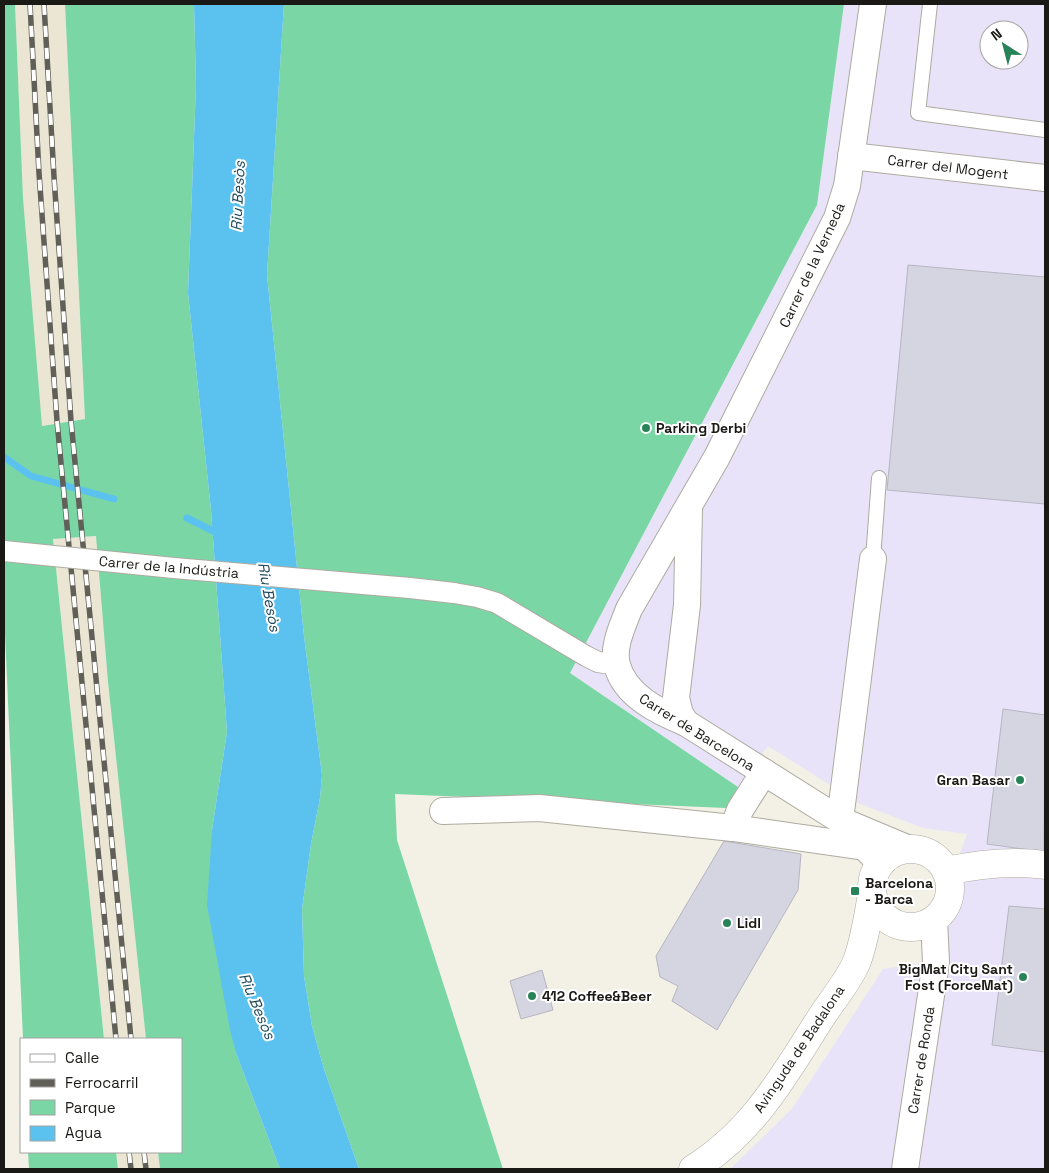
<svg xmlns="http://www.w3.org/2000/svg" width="1049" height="1173" font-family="'Space Grotesk',sans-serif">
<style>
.built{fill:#eae6d3}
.industrial{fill:#e9e3f9;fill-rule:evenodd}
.green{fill:#7bd6a6}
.water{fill:#5bc2ef}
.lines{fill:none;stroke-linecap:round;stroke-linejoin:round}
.stream{stroke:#5bc2ef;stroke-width:7}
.building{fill:#d5d5e1;stroke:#b6b5c1}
.service-casing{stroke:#adaba0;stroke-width:16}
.pedestrian-casing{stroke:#adaba0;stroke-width:22}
.minor-casing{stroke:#adaba0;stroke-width:28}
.tertiary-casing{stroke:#adaba0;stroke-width:29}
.service{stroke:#fff;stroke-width:14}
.pedestrian{stroke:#fff;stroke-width:20}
.minor{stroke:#fff;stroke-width:26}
.tertiary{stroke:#fff;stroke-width:28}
.rail-casing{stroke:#605f58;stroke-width:5.5}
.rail{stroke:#fff;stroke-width:4;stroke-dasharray:11;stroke-linecap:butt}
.pedestrian-bridge-casing{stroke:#adaba0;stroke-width:22;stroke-linecap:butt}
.pedestrian-bridge{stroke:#fff;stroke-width:20}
.poi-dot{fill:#298359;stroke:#fff;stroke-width:2}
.labels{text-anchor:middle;stroke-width:4;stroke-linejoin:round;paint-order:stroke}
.street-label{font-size:14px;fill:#1a1915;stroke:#fff}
.poi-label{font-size:14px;font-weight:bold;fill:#1a1915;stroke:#fff;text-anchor:start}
.water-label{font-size:15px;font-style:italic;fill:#1f4a5e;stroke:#fff}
</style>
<rect width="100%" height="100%" fill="#f3f1e5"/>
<g class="built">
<path d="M15 4H65L85 419 41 426 23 198Z"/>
<path d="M97 536 108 682 146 1039H104L53 539Z"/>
<path d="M116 1152H158L160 1169H118Z"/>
</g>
<path class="industrial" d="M844 4H1045V1169H730L792 1109 883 969 921 963 967 834 923 828 860 804 768 746 738 787 570 673 817 205ZM989 30H1019V60H989Z"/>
<g class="green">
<path d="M4 4H15L23 198 42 426 85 419 65 4H194L196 86 188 293 211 510 227 732 212 830 236 1053 280 1169H160L158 1152H181V1039H146L108 682 96 536 53 539 104 1039H23L4 612Z"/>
<path d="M284 4H844L817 205 570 673 738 787 726 808 395 794 397 840 503 1169H359L324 1069 312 1026 304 976 302 909 311 844 320 798 322 775 304 636 267 275Z"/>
<path d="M28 1152H116L118 1169H29Z"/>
</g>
<path class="water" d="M194 4H284L267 275 304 636 322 775 320 798 311 844 302 909 304 976 312 1026 324 1069 359 1169H280L236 1053 230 1030 207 905 212 830 227 732 211 510 188 293 196 86Z"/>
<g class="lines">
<g class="stream">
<path d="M4 457 31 476 114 499"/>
<path d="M187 518 221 535"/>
</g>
</g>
<g class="building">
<path d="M908 265 1045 277V504L887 490Z"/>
<path d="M1003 709 1045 715 1044 852 987 844Z"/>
<path d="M724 841 801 854 798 890 717 1030 672 1001 678 986 660 977 656 956Z"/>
<path d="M1009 906 1045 909V1052L992 1045Z"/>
<path d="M542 970 553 1010 521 1019 510 981Z"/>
</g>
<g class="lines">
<g class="service-casing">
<g id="service">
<path d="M930 4 918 113 1045 130"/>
<path d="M873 559 879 478"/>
</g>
</g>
<g class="pedestrian-casing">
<path id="pedestrian" d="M454 593 477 597 497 603 586 656 598 662 617 665"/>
</g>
<g class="minor-casing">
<g id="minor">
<path d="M873 4 847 186 837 218 717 457 629 609C623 625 612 647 617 665 625 696 659 712 686 723L840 820 909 849"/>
<path d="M851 156 1045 178"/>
<path d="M686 723 680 714 676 698 687 605 689 509"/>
<path d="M443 811 539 808 733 828 865 847"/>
<path d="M840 820 873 559"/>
<path d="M733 828 740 810 764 772"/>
<path d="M852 834 880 863"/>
<path d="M905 1169 936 962 934 920"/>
</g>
</g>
<g class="tertiary-casing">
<g id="tertiary">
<circle cx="911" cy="888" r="39"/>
<path d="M946 871C979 864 1011 860 1045 865"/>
<path d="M693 1169C755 1130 784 1075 822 1016 832 1001 851 977 857 961 865 939 868 917 872 894"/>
</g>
</g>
<use href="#service" class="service"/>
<use href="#pedestrian" class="pedestrian"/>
<use href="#minor" class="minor"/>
<use href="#tertiary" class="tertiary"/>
<g class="rail-casing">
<g id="rail">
<path d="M30 4 39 173 57 421 116 1039"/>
<path d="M44 4 54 177 71 421 131 1039"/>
<path d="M129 1152 131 1169"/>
<path d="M144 1152 146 1169"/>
</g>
</g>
<use href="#rail" class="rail"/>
<g class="pedestrian-bridge-casing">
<path id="pedestrian-bridge" d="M4 551 174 568 410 588 454 593"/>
</g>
<use href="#pedestrian-bridge" class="pedestrian-bridge"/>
</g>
<g class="poi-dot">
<circle cx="646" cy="428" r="5"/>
<circle cx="1020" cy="780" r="5"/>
<rect x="850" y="886" width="10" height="10" rx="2.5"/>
<circle cx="727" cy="923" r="5"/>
<circle cx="1023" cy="977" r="5"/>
<circle cx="532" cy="996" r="5"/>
</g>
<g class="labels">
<g class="street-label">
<text transform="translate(948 167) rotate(7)" y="5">Carrer del Mogent</text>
<text transform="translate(812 265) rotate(-65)" y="5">Carrer de la Verneda</text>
<text transform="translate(169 567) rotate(5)" y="5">Carrer de la Indústria</text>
<text transform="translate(697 732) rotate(32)" y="5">Carrer de Barcelona</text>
<text transform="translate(799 1049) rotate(-56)" y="5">Avinguda de Badalona</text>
<text transform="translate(921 1060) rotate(-81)" y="5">Carrer de Ronda</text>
</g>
<g class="poi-label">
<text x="656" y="433">Parking Derbi</text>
<text x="1010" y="785" text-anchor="end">Gran Basar</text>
<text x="865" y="888">Barcelona<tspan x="865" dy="16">- Barca</tspan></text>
<text x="737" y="928">Lidl</text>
<text x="1013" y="974" text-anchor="end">BigMat City Sant<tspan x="1013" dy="16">Fost (ForceMat)</tspan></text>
<text x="542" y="1001">412 Coffee&amp;Beer</text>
</g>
<g class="water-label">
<text transform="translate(238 196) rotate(-87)" y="5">Riu Besòs</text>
<text transform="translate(269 597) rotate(80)" y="5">Riu Besòs</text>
<text transform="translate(257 1006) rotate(67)" y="5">Riu Besòs</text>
</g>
</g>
<rect width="1049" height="1173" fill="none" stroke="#1a1915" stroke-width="10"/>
<rect x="20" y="1038" width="162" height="115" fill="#ffffff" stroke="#a3a3a1"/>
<rect x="30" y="1054" width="25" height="8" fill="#ffffff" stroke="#a3a3a1"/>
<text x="65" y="1063" font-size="15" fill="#1a1915">Calle</text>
<rect x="30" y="1079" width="25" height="8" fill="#605f58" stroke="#a3a3a1"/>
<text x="65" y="1088" font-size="15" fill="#1a1915">Ferrocarril</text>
<rect x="30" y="1100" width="25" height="15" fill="#7bd6a6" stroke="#a3a3a1"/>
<text x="65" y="1113" font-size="15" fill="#1a1915">Parque</text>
<rect x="30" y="1126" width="25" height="15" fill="#5bc2ef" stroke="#a3a3a1"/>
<text x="65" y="1138" font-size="15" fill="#1a1915">Agua</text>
<g transform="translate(1004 45) rotate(324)"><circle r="24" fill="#ffffff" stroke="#a3a3a1"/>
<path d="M0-4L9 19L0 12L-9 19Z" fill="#298359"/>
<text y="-8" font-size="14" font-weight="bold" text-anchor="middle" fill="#1a1915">N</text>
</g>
</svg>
